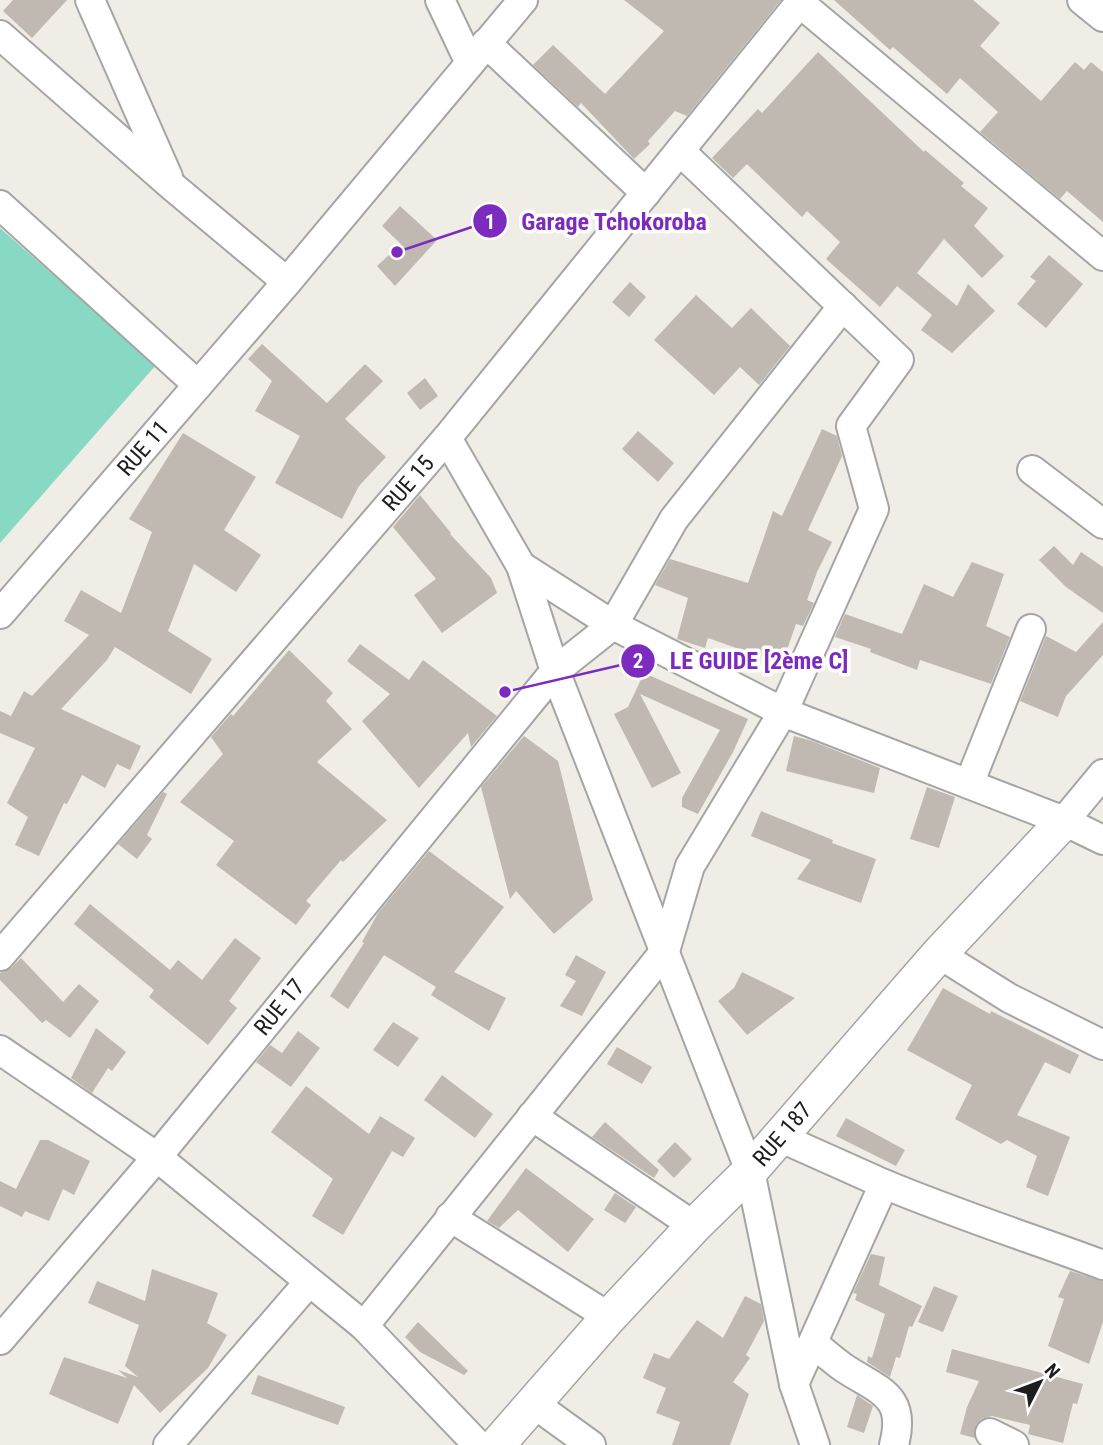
<svg xmlns="http://www.w3.org/2000/svg" width="1103" height="1445" font-family="'Roboto Condensed',sans-serif">
<style>
.pitch{fill:#87d9c3}
.building{fill:#bfb9b2}
.lines{fill:none;stroke-linecap:round;stroke-linejoin:round}
.minor-casing{stroke:#a5a5a5;stroke-width:32}
.tertiary-casing{stroke:#a5a5a5;stroke-width:38}
.minor{stroke:#fff;stroke-width:28}
.tertiary{stroke:#fff;stroke-width:35}
.labels{text-anchor:middle;stroke-width:7;stroke-linejoin:round;paint-order:stroke}
.street-label{font-size:23px;fill:#1e1e1e;stroke:#fff}
.leader{fill:none;stroke:#7b2cbf;stroke-width:2.5}
.callout-dot{fill:#7b2cbf;stroke:#fff;stroke-width:2.5}
.mark-label{font-size:21px;text-anchor:middle;font-weight:bold;fill:#fff}
.callout-label{font-size:24px;text-anchor:middle;font-weight:bold;fill:#7b2cbf;stroke:#fff;stroke-width:7;stroke-linejoin:round;paint-order:stroke}
</style>
<rect width="100%" height="100%" fill="#efede5"/>
<path class="pitch" d="M0 228 156 365 0 543Z"/>
<g class="building">
<path d="M13 0H67L32 38 3 11Z"/>
<path d="M624 0H781L687 116 675 111 648 141 650 144 634 159 581 103 578 107 533 65 553 45 605 94 664 31Z"/>
<path d="M834 0H973L1000 23 980 46 1041 101 1075 62 1084 70 1091 62 1103 72V222L1067 191 1060 199 980 132 998 112 960 78 947 94 893 47 890 50Z"/>
<path d="M818 52 924 152 925 150 964 183 961 186 988 208 974 226 1004 256 982 278 944 239 917 273 957 306 968 284 995 311 952 353 921 330 932 315 897 286 880 307 826 259 840 242 807 211 802 217 747 164 733 178 712 158 758 109 762 113Z"/>
<path d="M400 206 437 240 395 286 377 266 401 244 382 226Z"/>
<path d="M1049 255 1083 284 1046 328 1017 304 1036 281 1030 277Z"/>
<path d="M630 282 646 297 629 317 612 302Z"/>
<path d="M696 295 732 328 751 308 790 346 759 385 740 367 714 395 654 340Z"/>
<path d="M262 344 327 403 365 364 383 381 345 419 386 457 359 486 342 519 275 483 300 436 255 411 272 381 248 359Z"/>
<path d="M425 378 438 396 420 410 407 393Z"/>
<path d="M822 429 837 436 842 456 808 530 832 542 817 572 807 600 814 603 803 626 796 624 782 664 708 638 705 648 677 639 688 598 655 585 670 559 748 583 773 511 782 516Z"/>
<path d="M638 431 674 463 658 482 622 449Z"/>
<path d="M183 433 256 477 224 530 261 555 236 592 194 564 168 631 212 659 191 694 115 647 107 660 61 709 141 746 130 770 117 764 105 788 82 775 67 804 64 803 39 856 15 845 28 817 7 803 35 748 0 733V711L11 716 24 691 32 696 89 635 64 621 81 590 121 613 152 532 129 519Z"/>
<path d="M420 495 451 533 450 534 491 578 497 593 442 633 414 595 436 579 393 527Z"/>
<path d="M1054 546 1073 565 1081 552 1103 567V613L1066 587 1039 560Z"/>
<path d="M972 562 1004 574 986 626 1010 637 991 684 920 660 917 670 870 652 871 649 835 637 845 614 902 634 924 584 953 597Z"/>
<path d="M1103 622V655L1066 696 1058 717 1020 701 1046 636 1076 652Z"/>
<path d="M360 644 409 680 423 660 497 716 471 747 468 733 419 788 362 721 390 694 347 661Z"/>
<path d="M289 650 333 693 326 701 352 729 317 762 387 820 343 862 341 860 306 901 311 905 296 925 216 865 234 841 180 802 223 754 211 737 231 714 233 716Z"/>
<path d="M644 673 748 719 733 752 698 814 682 807V798L720 730 640 694 681 773 652 788 614 714 628 707Z"/>
<path d="M524 736 558 761 593 900 554 934 516 891 510 899 481 787Z"/>
<path d="M794 736 812 741 880 768 874 793 786 771Z"/>
<path d="M927 787 955 797 939 848 910 839Z"/>
<path d="M163 792 167 794 147 835 152 839 137 859 118 844Z"/>
<path d="M761 811 833 840 832 843 876 859 861 903 797 879 811 860 751 836Z"/>
<path d="M429 851 504 907 454 972 506 998 489 1031 431 995 436 987 384 955 348 1009 330 996 364 943 362 942 378 913Z"/>
<path d="M90 904 170 970 178 960 202 980 235 938 261 958 229 1001 237 1008 208 1045 149 997 154 990 74 924Z"/>
<path d="M576 955 606 972 582 1016 560 1006 576 981 565 975Z"/>
<path d="M21 958 63 1002 79 984 99 1001 70 1038 46 1020 42 1023 0 980V973L12 967Z"/>
<path d="M742 972 795 998 747 1035 718 1001 734 988Z"/>
<path d="M943 988 990 1014 991 1011 1079 1055 1070 1074 1045 1062 1017 1115 1070 1137 1048 1196 1026 1187 1037 1156 1007 1140 1001 1144 955 1119 972 1085 907 1050Z"/>
<path d="M393 1022 419 1038 398 1067 373 1050Z"/>
<path d="M96 1028 126 1052 112 1071 108 1068 92 1093 71 1078Z"/>
<path d="M298 1031 320 1048 291 1087 256 1062 270 1045 282 1053Z"/>
<path d="M617 1047 652 1067 642 1084 607 1064Z"/>
<path d="M442 1075 493 1114 475 1138 424 1100Z"/>
<path d="M306 1086 369 1134 380 1116 415 1138 403 1157 392 1151 343 1235 312 1216 333 1179 271 1132Z"/>
<path d="M846 1118 905 1150 896 1166 836 1136Z"/>
<path d="M605 1122 659 1170 654 1178 592 1137Z"/>
<path d="M40 1140H48L90 1161 74 1195 63 1189 49 1221 25 1211 22 1217 0 1206V1181L16 1189Z"/>
<path d="M675 1142 692 1159 674 1178 657 1161Z"/>
<path d="M526 1168 594 1219 568 1252 518 1210 499 1228 487 1221Z"/>
<path d="M615 1193 636 1207 625 1223 604 1210Z"/>
<path d="M871 1254 885 1257 879 1285 922 1306 912 1327 909 1326 900 1358 896 1357 890 1377 867 1362 868 1356 872 1358 885 1314 855 1300 857 1294 853 1293Z"/>
<path d="M152 1269 218 1293 207 1323 227 1335 208 1368 160 1413 134 1385 118 1424 49 1394 64 1357 127 1378 118 1370 138 1377 125 1366 139 1325 88 1303 97 1281 145 1301Z"/>
<path d="M1070 1271 1103 1281V1322L1089 1364 1048 1346 1064 1299 1058 1297Z"/>
<path d="M934 1286 958 1296 943 1332 918 1322Z"/>
<path d="M745 1296 761 1304 764 1321 746 1355 750 1358 733 1382 749 1394 730 1445H672L680 1422 656 1413 666 1388 643 1378 654 1353 669 1359 697 1320 723 1338Z"/>
<path d="M418 1322 468 1371 464 1375 420 1352 405 1337Z"/>
<path d="M952 1349 1083 1384 1077 1404 1073 1403 1063 1443 1028 1434 1030 1425 992 1416 981 1419 976 1425 975 1438 960 1434 967 1407 979 1381 946 1372Z"/>
<path d="M258 1375 345 1407 338 1425 251 1394Z"/>
<path d="M857 1395 873 1406 864 1433 847 1427Z"/>
</g>
<g class="lines">
<g class="minor-casing">
<g id="minor">
<path d="M90 0 168 177"/>
<path d="M440 0 470 63"/>
<path d="M1082 0 1103 17"/>
<path d="M800 3 1103 256"/>
<path d="M0 35 172 186 287 282"/>
<path d="M486 43 646 193"/>
<path d="M0 205 198 385"/>
<path d="M447 438 521 566 555 671 750 1171 794 1384 815 1445"/>
<path d="M1032 470 1103 524"/>
<path d="M521 566 613 625 674 519 843 306"/>
<path d="M0 614 287 282 523 0"/>
<path d="M969 784 1031 629"/>
<path d="M1064 821 1103 774"/>
<path d="M939 954 1009 998 1103 1045"/>
<path d="M0 956 447 438 802 0"/>
<path d="M0 1050 157 1157 364 1326 478 1445"/>
<path d="M532 1116 694 1226"/>
<path d="M779 1137 884 1184"/>
<path d="M450 1217 609 1317"/>
<path d="M364 1326 665 951 690 866 783 712 874 509 851 426 899 360 680 151"/>
<path d="M0 1340 157 1157 555 671 613 625 783 712 1064 821 1103 840"/>
<path d="M814 1344C824 1352 834 1361 844 1368 879 1391 907 1395 894 1445"/>
<path d="M794 1384 884 1184C956 1214 1030 1238 1103 1265"/>
<path d="M533 1403 591 1445"/>
<path d="M990 1433 1014 1445"/>
<path d="M168 1445 309 1282"/>
</g>
</g>
<g class="tertiary-casing">
<path id="tertiary" d="M497 1445 609 1317 694 1226 750 1171 939 954 1064 821"/>
</g>
<use href="#minor" class="minor"/>
<use href="#tertiary" class="tertiary"/>
</g>
<g class="labels">
<g class="street-label">
<text transform="translate(143 448) rotate(-49)" y="8">RUE 11</text>
<text transform="translate(408 483) rotate(-49)" y="8">RUE 15</text>
<text transform="translate(279 1007) rotate(-51)" y="8">RUE 17</text>
<text transform="translate(782 1134) rotate(-49)" y="8">RUE 187</text>
</g>
</g>
<path class="leader" d="M397 252L490 221M505 692L638 661"/>
<g class="callout-dot">
<circle cx="397" cy="252" r="7"/>
<circle cx="505" cy="692" r="7"/>
<circle cx="490" cy="221" r="18"/>
<circle cx="638" cy="661" r="18"/>
</g>
<g class="mark-label">
<text x="490" y="229">1</text>
<text x="638" y="668">2</text>
</g>
<g class="callout-label">
<text x="614" y="230">Garage Tchokoroba</text>
<text x="759" y="669">LE GUIDE [2ème C]</text>
</g>
<g transform="translate(1040 1382) rotate(48)" stroke="#ffffff" stroke-width="5" paint-order="stroke">
<path d="M0-5L12 26L0 18L-12 26Z" fill="#1e1e1e"/>
<text y="-10" font-size="19" font-weight="bold" text-anchor="middle" fill="#1e1e1e">N</text>
</g>
</svg>
